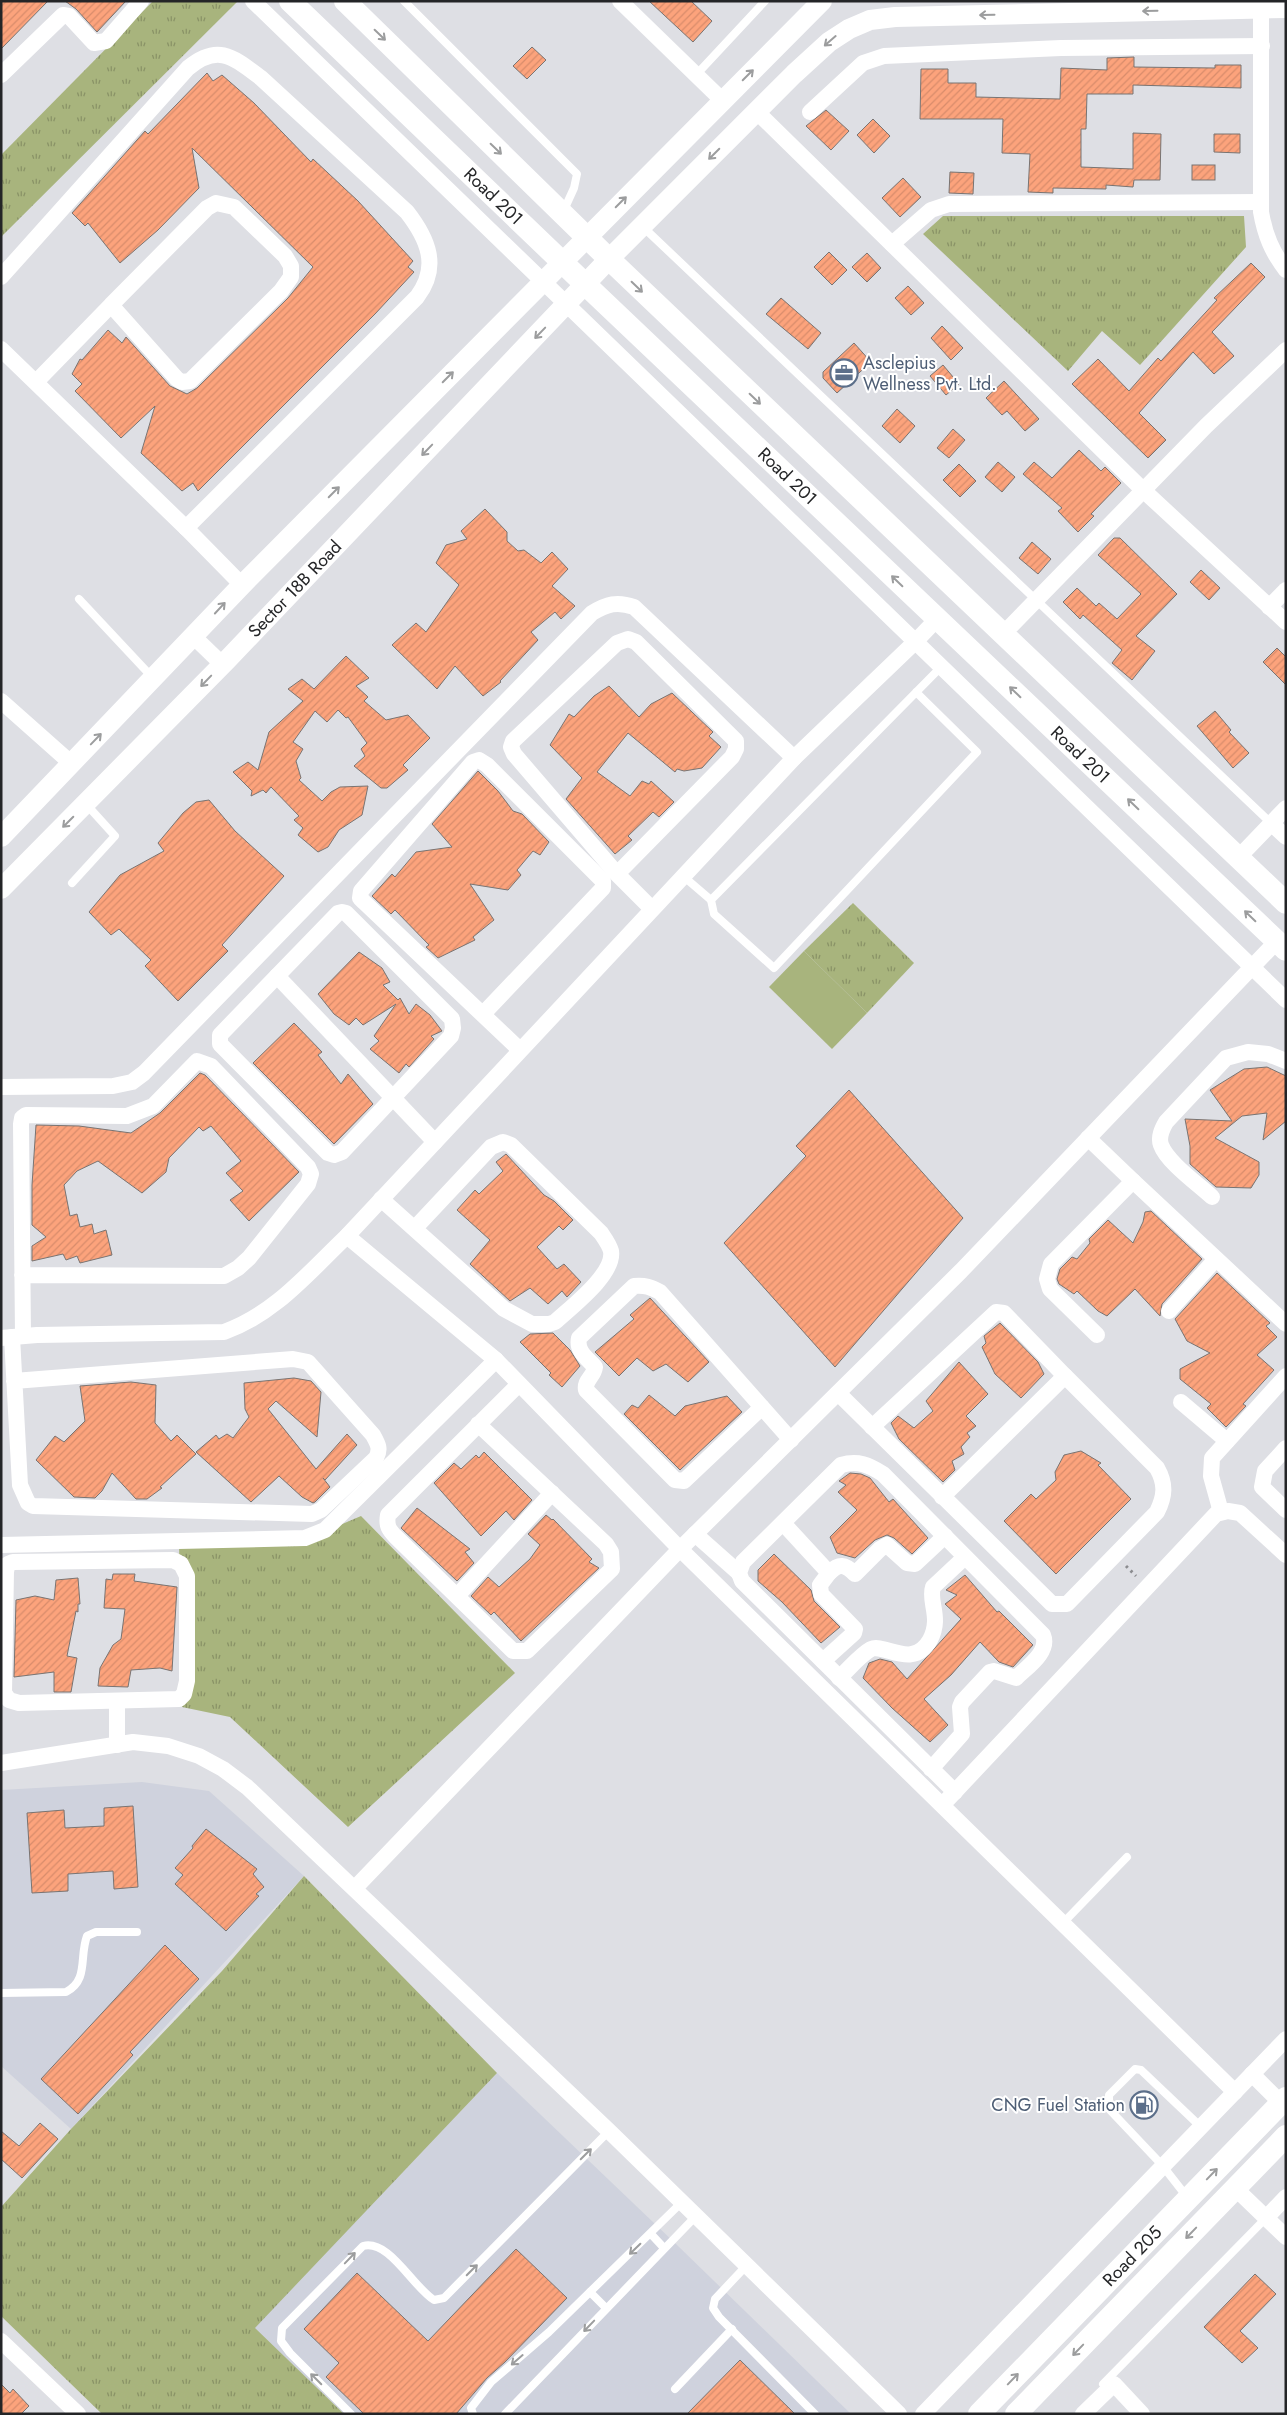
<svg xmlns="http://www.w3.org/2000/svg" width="1287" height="2415" font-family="Jost,sans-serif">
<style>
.built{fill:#cfd2dd}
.grass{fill:url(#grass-tufts)}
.garden{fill:#a8b47d}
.building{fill:url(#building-hatch);stroke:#797472}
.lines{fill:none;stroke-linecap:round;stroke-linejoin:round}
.path{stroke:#8b8c8f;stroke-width:3;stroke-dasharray:2.5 4;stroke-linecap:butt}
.service{stroke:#fff;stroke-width:8}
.minor{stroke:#fff;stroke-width:16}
.tertiary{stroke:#fff;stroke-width:20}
.secondary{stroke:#fff;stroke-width:22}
.oneway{stroke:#9c9d9e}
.labels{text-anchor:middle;stroke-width:4;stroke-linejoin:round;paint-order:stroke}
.street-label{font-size:18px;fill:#242527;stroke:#fff}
.service-label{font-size:18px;fill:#4e5e75;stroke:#fff;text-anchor:start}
</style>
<defs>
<pattern id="grass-tufts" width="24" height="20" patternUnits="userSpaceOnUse" patternTransform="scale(1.25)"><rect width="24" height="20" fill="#a8b47d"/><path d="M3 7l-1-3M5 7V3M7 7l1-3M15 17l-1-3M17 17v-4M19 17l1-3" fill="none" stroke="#899266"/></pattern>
<pattern id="building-hatch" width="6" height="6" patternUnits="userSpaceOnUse" patternTransform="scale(1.25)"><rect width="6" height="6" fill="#fca37c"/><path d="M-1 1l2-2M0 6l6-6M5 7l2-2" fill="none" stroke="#d88c6b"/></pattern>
</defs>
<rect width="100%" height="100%" fill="#dedfe4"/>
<g class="built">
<path d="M142 1782 209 1791 304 1876 71 2129 1 2066V1790Z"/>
<path d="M497 2073 677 2245 851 2414H344L254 2328Z"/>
</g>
<g class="grass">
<path d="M153 1 237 2 1 237V155Z"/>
<path d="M943 216H1244L1246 247 1140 365 1102 331 1068 371 923 234Z"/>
<path d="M853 903 914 963 867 1013 804 951Z"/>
<path d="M361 1516 515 1673 348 1827 230 1717 182 1707 179 1544 305 1540Z"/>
<path d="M304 1876 497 2073 255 2328 344 2414H102L1 2316V2207L71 2129 222 1971Z"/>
</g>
<path class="garden" d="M804 951 867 1013 832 1049 769 987Z"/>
<g class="building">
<path d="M1 1H48L1 49Z"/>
<path d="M65 1H126L97 32 76 9Z"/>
<path d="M649 1H691L712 21 693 42Z"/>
<path d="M532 47 546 60 527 79 513 66Z"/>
<path d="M1134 57V67L1215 68V65H1241V88L1133 85V94H1087L1086 129H1081V167L1133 169V133L1161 134 1160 180H1134L1133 187 1106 185V189L1053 188V193L1028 192 1030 154 1002 153 1003 119H920L921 69H948V83H976V97L1060 99 1061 68 1107 70V58Z"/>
<path d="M207 73 213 81 222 75 254 103 311 162 313 159 358 201 413 261 408 267 414 272 375 314 198 491 193 483 182 491 141 453 155 406 121 438 75 391 82 384 72 374 80 359 82 360 108 330 122 343 126 337 170 386 187 394 197 388 288 298 313 267 192 148 199 188 158 230 120 263 88 223 85 226 72 213 145 131 148 134Z"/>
<path d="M826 110 849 131 831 150 806 126Z"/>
<path d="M873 119 890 136 874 153 857 135Z"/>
<path d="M1214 134H1240V153L1214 152Z"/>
<rect x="1192" y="165" width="23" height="15"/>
<path d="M950 172 974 173 973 194 949 193Z"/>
<path d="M903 178 921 197 900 217 882 198Z"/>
<path d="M829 252 847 270 832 285 814 267Z"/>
<path d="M867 253 881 268 867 282 852 267Z"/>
<path d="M1251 263 1265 277 1212 332 1234 356 1214 374 1193 352 1139 413 1166 440 1148 458 1072 384 1098 359 1129 391 1158 358 1161 361 1217 300 1214 298Z"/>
<path d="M908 286 924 303 911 315 895 298Z"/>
<path d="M781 298 821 333 808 349 766 314Z"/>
<path d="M942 326 963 348 951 360 931 338Z"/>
<path d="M854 343 871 362 837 393 823 378V372Z"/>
<path d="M943 365 959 384 946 395 930 376Z"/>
<path d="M1004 381 1039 419 1025 431 1007 411 1002 415 986 398Z"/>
<path d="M897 409 915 426 900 443 882 426Z"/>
<path d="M953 429 965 440 949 458 937 448Z"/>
<path d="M1079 450 1101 471 1105 467 1121 483 1091 514 1094 516 1078 532 1058 511 1062 508 1023 474 1034 462 1052 478Z"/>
<path d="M998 462 1015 477 1002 492 985 477Z"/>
<path d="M959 464 976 481 960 497 943 480Z"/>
<path d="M485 509 507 532V541L518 551 524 550 541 563 552 552 568 569 552 586 575 606 561 619 555 612 531 632 538 640 500 681 501 682 483 696 455 666 437 689 392 645 416 623 426 632 459 585 436 563 446 545 467 539 461 531Z"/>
<path d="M1114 538H1120L1177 594 1136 636 1155 651 1132 680 1112 663 1122 650 1083 615 1080 619 1063 602 1077 588 1096 606 1099 603 1117 619 1141 594 1098 555Z"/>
<path d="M1032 542 1051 559 1038 574 1019 558Z"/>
<path d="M1201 570 1220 588 1209 600 1190 582Z"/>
<path d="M1277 648 1286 657V685L1263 662Z"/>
<path d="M346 656 369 678 356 686 368 697 364 701 386 720 408 715 430 738 403 765 408 770 387 788H381L354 766 365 756 361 749 367 743 348 717 346 718 338 710 327 722 315 711 293 742 303 749 296 761 301 778 299 780 322 801 331 792 340 787 368 786 362 815 339 830 328 847 318 852 298 835 303 828 294 820 299 816 271 787 266 793 263 790 251 796 252 791 233 772 248 762 258 770 269 732 303 701 288 689 302 679 314 689Z"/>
<path d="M609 686 639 717 651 704 672 693 713 732 709 736 721 747 702 768 684 771 677 769 675 772 628 733 597 772 630 796 642 781 649 784 651 781 674 802 659 817 653 812 628 836 632 840 615 854 566 799 582 778 550 745 569 714 574 717 594 696Z"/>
<path d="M1215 711 1231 730 1229 732 1249 753 1233 768 1197 726Z"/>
<path d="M478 771 498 791 513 811 522 814 549 842 540 855 533 851 517 870 521 875 508 890 470 884 494 920 473 937 475 940 438 958 426 947 429 945 395 910 391 914 372 896 392 874 395 877 416 852 452 847 432 824Z"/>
<path d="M209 800 235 831 284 876 222 945 228 951 178 1001 145 966 151 960 119 929 111 935 89 912 120 875 164 851 158 843 183 813 196 802Z"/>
<path d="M359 952 382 968 390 982 383 985 398 1000 400 998 409 1014 416 1004 430 1015 442 1031 431 1036 434 1039 409 1067 406 1064 399 1073 370 1049 379 1041 374 1036 396 1004 363 1025 356 1018 349 1025 334 1014 318 994Z"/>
<path d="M294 1023 322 1052 318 1055 341 1084 348 1074 373 1104 334 1144 253 1063Z"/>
<path d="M1267 1067 1286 1076V1121L1263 1140 1267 1113 1242 1116 1215 1138 1259 1162V1175L1251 1188 1216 1187 1190 1164V1146L1185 1119 1232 1121 1210 1090 1244 1069Z"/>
<path d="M200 1073 205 1075 299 1172 249 1221 230 1200 243 1191 226 1173 241 1161 211 1126 203 1131 199 1127 169 1158 166 1172 142 1193 98 1161 77 1171 64 1185 70 1216 77 1214 80 1227 92 1224 94 1234 106 1230 112 1255 80 1263 77 1256 66 1260 63 1254 32 1261V1246L46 1237 32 1225V1185L36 1125 79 1126 131 1133 160 1113Z"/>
<path d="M849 1090 963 1218 835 1367 724 1243 806 1156 796 1146Z"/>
<path d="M506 1154 544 1195 554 1201 573 1220 563 1230 559 1226 537 1247 557 1269 564 1264 581 1282 567 1297 562 1291 548 1304 530 1288 510 1301 470 1264 490 1240 457 1210 475 1190 479 1194 503 1171 496 1162Z"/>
<path d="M1151 1211 1202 1259 1162 1304 1160 1316 1135 1289 1107 1316 1098 1311 1077 1291 1074 1294 1059 1284 1057 1279 1060 1269 1072 1257 1077 1259 1090 1243 1089 1239 1108 1220 1133 1243 1143 1222 1145 1212Z"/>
<path d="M1217 1273 1270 1323 1266 1326 1277 1337 1257 1355 1274 1370 1243 1404 1246 1406 1226 1427 1207 1408 1211 1404 1180 1379V1369L1210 1353 1187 1341 1175 1319Z"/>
<path d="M650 1298 709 1362 688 1382 666 1364 653 1371 637 1358 619 1376 595 1352 634 1319 630 1315Z"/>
<path d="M1000 1323 1038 1362 1044 1374 1021 1398 995 1374 982 1347 986 1343 984 1336Z"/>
<path d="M553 1333 570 1350 580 1366 562 1387 549 1375 551 1373 520 1342 530 1334Z"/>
<path d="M959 1362 988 1394 966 1416 976 1426 967 1433 970 1437 961 1447 964 1454 952 1461 955 1470 943 1482 899 1439 891 1423 898 1416 914 1428 933 1411 926 1401Z"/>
<path d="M294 1378 311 1381 321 1392 317 1437 276 1401 268 1409 316 1469 347 1434 357 1445 325 1480 323 1478 330 1487 315 1502 313 1503 302 1497 279 1476 251 1502 196 1452 216 1435 219 1439 227 1434 233 1438 249 1417 245 1409 244 1383Z"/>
<path d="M131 1382 156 1385 155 1423 171 1441 177 1435 196 1454 160 1487 162 1488 147 1499H136L112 1473 102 1491 95 1498 74 1497 36 1460 55 1436 64 1442 85 1421 80 1386Z"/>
<path d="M649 1395 675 1416 685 1406 727 1396 742 1412 680 1470 624 1414 632 1405 638 1408Z"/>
<path d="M1081 1451 1101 1463 1098 1465 1131 1499 1056 1574 1004 1521 1031 1494 1036 1499 1056 1480 1055 1472 1064 1455Z"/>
<path d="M484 1452 532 1500 514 1520 506 1511 481 1536 434 1483 454 1463 461 1469 476 1455 479 1458Z"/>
<path d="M850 1473 861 1474 870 1478 889 1502 893 1499 928 1538 912 1554 894 1538 887 1535 875 1540 855 1558 837 1553 830 1537 857 1510 838 1492 846 1485 839 1481Z"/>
<path d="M417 1508 470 1549 465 1552 474 1563 457 1581 401 1528Z"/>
<path d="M546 1515 552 1520 553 1519 592 1559 589 1562 599 1568 521 1641 494 1612 491 1615 471 1596 488 1577 499 1587 530 1559 540 1545 528 1534Z"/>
<path d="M774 1554 811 1590 814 1601 840 1627 821 1643 782 1602 758 1581V1570Z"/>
<path d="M113 1574H135L134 1581 177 1587 172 1671 160 1668 131 1670 128 1687 98 1686 100 1668 113 1645 121 1639 125 1609 104 1608 106 1579 112 1580Z"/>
<path d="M965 1575 997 1612 999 1611 1033 1645 1013 1667 999 1662 980 1642 951 1675 924 1699 948 1725 930 1742 892 1708 863 1678 869 1663 880 1659 892 1662 907 1679 961 1619 945 1604 957 1595 946 1590Z"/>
<path d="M78 1578 80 1604H78V1612L76 1611 67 1656 77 1658 71 1692H54V1672L14 1677 16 1600 35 1596 54 1600 56 1580Z"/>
<path d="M133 1806 138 1887 114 1889 113 1871 68 1874V1891L32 1893 27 1813 64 1810 65 1828 104 1826V1808Z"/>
<path d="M206 1829 257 1869 253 1874 264 1887 256 1894 259 1896 226 1931 175 1884 183 1875 175 1868 193 1848 192 1846Z"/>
<path d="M165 1945 199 1979 130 2052 133 2055 78 2114 41 2079Z"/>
<path d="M40 2123 58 2139 22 2178 1 2159V2131L19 2146Z"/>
<path d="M516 2249 567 2298 505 2362 487 2378 456 2414H364L326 2377 339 2363 304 2329 357 2273 428 2341Z"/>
<path d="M1255 2274 1276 2294 1240 2331 1258 2348 1242 2363 1204 2327Z"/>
<path d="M740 2360 795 2414H687Z"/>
<path d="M1 2384 10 2393 13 2389 29 2406 21 2414H1Z"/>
</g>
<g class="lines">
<path class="path" d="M1126 1566 1136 1576"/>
<g class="service">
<path d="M404 1 577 174 574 188 564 210"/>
<path d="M696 75 765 1"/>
<path d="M642 226 1271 823"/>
<path d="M79 599 152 677"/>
<path d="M916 692 977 752 774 968 714 914 711 900 941 667"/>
<path d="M683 876 711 900"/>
<path d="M72 883 115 836 86 804"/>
<path d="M1063 1923 1127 1857"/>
<path d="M1 1993 66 1992C89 1980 79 1957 87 1936L96 1932H137"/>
<path d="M1187 2197 1162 2165 1109 2109V2095L1135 2069 1141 2070 1201 2127"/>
<path d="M651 2234 664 2248"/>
<path d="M747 2265 715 2299 713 2308 719 2317 815 2414"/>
<path d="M590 2292 606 2308"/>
<path d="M1103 2384 1266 2218"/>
<path d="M675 2389 732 2329"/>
<path d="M351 2414 290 2353 281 2341 282 2328 363 2246C389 2239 412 2286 434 2300L444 2298 609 2131"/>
<path d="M473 2414 471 2408 491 2382 549 2332 682 2202"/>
<path d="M505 2414 696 2216"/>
</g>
<g class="minor">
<path d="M253 1 1286 1000"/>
<path d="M620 1 723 101"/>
<path d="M1261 8V212C1265 235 1272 252 1286 270"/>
<path d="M1 75 63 15 69 16 94 43 106 41 141 1"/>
<path d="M757 112 1143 490 1286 622"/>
<path d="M810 112 863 63 884 56 1061 48 1262 46"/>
<path d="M892 244 931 210 949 204 1261 202"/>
<path d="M1 277 188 68C218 43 233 57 261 78L407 212C428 239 440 267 417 297L186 528"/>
<path d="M1 349 186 528 242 585"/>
<path d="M36 382 111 305 177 379 182 382 190 381 281 291 291 277V266L285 256 234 207 216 203 207 208 111 305"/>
<path d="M1269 607 1286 590"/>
<path d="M1003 634 1206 426 1286 350"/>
<path d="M193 636 222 664"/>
<path d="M1 701 72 764"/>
<path d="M1271 823 1286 837"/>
<path d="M1238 858 1286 808"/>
<path d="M617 874 732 757 736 749V741L636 642 628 639 617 643 513 741 511 747 514 754 617 874 652 909"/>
<path d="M342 912 346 913 452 1019 453 1028 451 1036 342 1152 334 1155 328 1153 220 1044V1035L338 913Z"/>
<path d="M277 976 435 1142"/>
<path d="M483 1014 603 888V881L487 765 479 760 473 762 361 891 360 898 364 902 520 1050"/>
<path d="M1 1087 113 1086 132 1082 144 1073 592 613C607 604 617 601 634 607L794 758"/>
<path d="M1088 1138 1133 1181 1051 1264 1047 1279 1050 1289 1097 1335"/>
<path d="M1133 1181 1286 1324"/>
<path d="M1212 1197C1198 1184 1167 1162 1161 1145 1158 1137 1162 1129 1166 1122L1226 1058 1248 1052 1268 1054 1286 1061"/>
<path d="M381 1199 504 1309 532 1324H549L555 1322C571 1307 615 1274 611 1251 609 1244 605 1239 601 1233L511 1145 503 1142 491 1147 415 1228"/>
<path d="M347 1236 496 1360 680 1549 1235 2092"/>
<path d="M22 1275 224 1276 238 1268 249 1258 308 1184 311 1174 308 1167 211 1066 197 1061 153 1106 127 1116 26 1115 22 1118 21 1124 23 1336"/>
<path d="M1169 1311 1215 1260"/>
<path d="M12 1337 20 1485 28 1503 33 1506 312 1514 321 1510 376 1458C381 1449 378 1444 373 1435L308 1362 293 1359 14 1381"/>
<path d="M1 1338 37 1335 224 1332C275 1314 309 1272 347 1236L794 758 915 642 937 619"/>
<path d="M838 1393 1052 1604H1067L1157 1512C1165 1496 1166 1484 1157 1468L1065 1376 942 1497"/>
<path d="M1181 1402 1227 1441"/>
<path d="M762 1407 684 1481 675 1480 586 1390C584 1380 594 1377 595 1367 587 1358 576 1351 579 1338L634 1286C645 1285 651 1287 660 1292L791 1440"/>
<path d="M478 1424 606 1544 611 1552 612 1569 527 1651H513L396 1537C389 1530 386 1526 388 1515L519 1384"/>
<path d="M872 1427 996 1312 1004 1313 1065 1376"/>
<path d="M1286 1448 1265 1471 1262 1487 1286 1510"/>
<path d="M1221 1512 1211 1476 1212 1458 1286 1376"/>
<path d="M783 1523 829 1573 820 1585 821 1594 855 1629 854 1633 823 1661"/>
<path d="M695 1534 739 1573"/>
<path d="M1 1545 305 1538 325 1530 496 1360"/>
<path d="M173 1560 181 1564 187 1576V1681L184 1694 179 1699 19 1703 9 1700 4 1693 6 1571 8 1564 13 1562Z"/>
<path d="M829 1573C839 1563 845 1564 855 1574L880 1549 887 1545 907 1563 915 1564 945 1536"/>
<path d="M457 1596 552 1493"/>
<path d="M839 1678C849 1669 860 1655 871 1649 885 1643 913 1670 930 1640 942 1617 928 1602 933 1587L965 1557"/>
<path d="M117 1745V1702"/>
<path d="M1 1763 133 1742 168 1746 199 1756 223 1769 247 1787 609 2131 899 2414"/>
<path d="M931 1769 962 1734 960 1707 962 1702 990 1672 994 1671 1016 1678C1027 1667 1050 1652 1043 1635L883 1474C869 1465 858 1460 841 1465L743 1562 739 1573 742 1581 955 1792"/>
<path d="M948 1799 1216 1514 1228 1511 1240 1513 1286 1555"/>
<path d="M355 1888 680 1549 961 1271 1277 941"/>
<path d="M1252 2074 1281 2103"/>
<path d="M1235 2188 1286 2237"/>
<path d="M1266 2218 1286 2197"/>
<path d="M1 2341 78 2414"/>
<path d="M923 2414 1286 2039"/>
<path d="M1083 2414 1114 2384 1142 2414"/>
</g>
<g class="tertiary">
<path d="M1 837 242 585 822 1"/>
<path id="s1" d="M1 889 227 660 609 259 794 74 829 42 849 29 870 20 895 17 1286 8"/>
</g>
<g class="secondary">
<path id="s2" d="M290 1 586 285 1286 950"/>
<path d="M345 1 609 259 1286 903"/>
<path id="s3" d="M979 2414 1286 2098"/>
<path d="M1016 2414 1286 2136"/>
</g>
</g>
<defs><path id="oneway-shaft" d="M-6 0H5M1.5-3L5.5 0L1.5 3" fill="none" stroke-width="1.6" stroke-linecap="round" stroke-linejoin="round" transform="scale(1.25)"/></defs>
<g class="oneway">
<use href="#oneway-shaft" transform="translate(1150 11) rotate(179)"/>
<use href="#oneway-shaft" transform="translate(987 15) rotate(179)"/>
<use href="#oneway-shaft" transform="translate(380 35) rotate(44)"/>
<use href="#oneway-shaft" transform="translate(830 41) rotate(139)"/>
<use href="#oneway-shaft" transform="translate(748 75) rotate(-45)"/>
<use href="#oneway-shaft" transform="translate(496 149) rotate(44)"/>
<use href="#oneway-shaft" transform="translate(714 154) rotate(135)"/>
<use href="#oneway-shaft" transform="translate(621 202) rotate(-45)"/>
<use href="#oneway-shaft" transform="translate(637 287) rotate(44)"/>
<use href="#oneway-shaft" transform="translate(540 333) rotate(134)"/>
<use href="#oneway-shaft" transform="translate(448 377) rotate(-45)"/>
<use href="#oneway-shaft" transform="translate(755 399) rotate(44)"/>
<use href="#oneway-shaft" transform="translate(427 450) rotate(134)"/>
<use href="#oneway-shaft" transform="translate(334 492) rotate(-45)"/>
<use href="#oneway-shaft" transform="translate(897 581) rotate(-136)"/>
<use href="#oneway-shaft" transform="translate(220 608) rotate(-47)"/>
<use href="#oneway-shaft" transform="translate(206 681) rotate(134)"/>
<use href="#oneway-shaft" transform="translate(1015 692) rotate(-136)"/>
<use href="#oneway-shaft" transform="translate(96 739) rotate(-46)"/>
<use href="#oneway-shaft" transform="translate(1133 804) rotate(-136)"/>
<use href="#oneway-shaft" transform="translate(68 822) rotate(135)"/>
<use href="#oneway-shaft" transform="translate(1250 916) rotate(-136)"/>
<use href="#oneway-shaft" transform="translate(586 2154) rotate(-45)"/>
<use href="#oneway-shaft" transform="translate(1212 2174) rotate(-46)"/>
<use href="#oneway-shaft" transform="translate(1191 2233) rotate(134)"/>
<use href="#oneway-shaft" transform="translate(635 2249) rotate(136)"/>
<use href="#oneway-shaft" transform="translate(350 2258) rotate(-46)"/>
<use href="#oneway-shaft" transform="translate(472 2270) rotate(-45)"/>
<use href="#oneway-shaft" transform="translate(589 2326) rotate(134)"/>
<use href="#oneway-shaft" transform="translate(1078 2350) rotate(134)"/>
<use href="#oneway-shaft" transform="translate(517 2360) rotate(139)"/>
<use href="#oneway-shaft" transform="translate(316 2379) rotate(-135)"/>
<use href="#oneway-shaft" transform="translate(1013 2379) rotate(-46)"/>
</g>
<defs>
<g id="office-ring" transform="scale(1.4375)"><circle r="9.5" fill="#fff" stroke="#5c6f8a" stroke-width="1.5"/><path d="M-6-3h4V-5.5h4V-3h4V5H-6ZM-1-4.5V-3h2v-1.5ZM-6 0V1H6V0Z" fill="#5c6f8a"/></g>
<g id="fuel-ring" transform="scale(1.4375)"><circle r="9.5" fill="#fff" stroke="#5c6f8a" stroke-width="1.5"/><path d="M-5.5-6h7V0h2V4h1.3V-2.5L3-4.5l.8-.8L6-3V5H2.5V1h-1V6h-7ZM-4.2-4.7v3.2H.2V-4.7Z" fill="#5c6f8a"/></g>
</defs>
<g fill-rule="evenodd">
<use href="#office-ring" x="844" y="373"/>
<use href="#fuel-ring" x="1144" y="2105"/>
</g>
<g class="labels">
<g class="street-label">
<text dy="6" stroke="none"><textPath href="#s2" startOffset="282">Road 201</textPath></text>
<text dy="6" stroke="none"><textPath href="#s2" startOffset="688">Road 201</textPath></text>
<text dy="6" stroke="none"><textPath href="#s1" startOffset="420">Sector 18B Road</textPath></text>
<text dy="6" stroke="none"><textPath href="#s2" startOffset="1092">Road 201</textPath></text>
<text dy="6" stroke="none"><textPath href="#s3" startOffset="220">Road 205</textPath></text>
</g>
<g class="service-label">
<text x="863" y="369">Asclepius<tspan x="863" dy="21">Wellness Pvt. Ltd.</tspan></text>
<text x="1125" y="2111" text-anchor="end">CNG Fuel Station</text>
</g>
</g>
<rect width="1287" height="2415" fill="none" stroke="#242527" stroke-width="5"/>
</svg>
